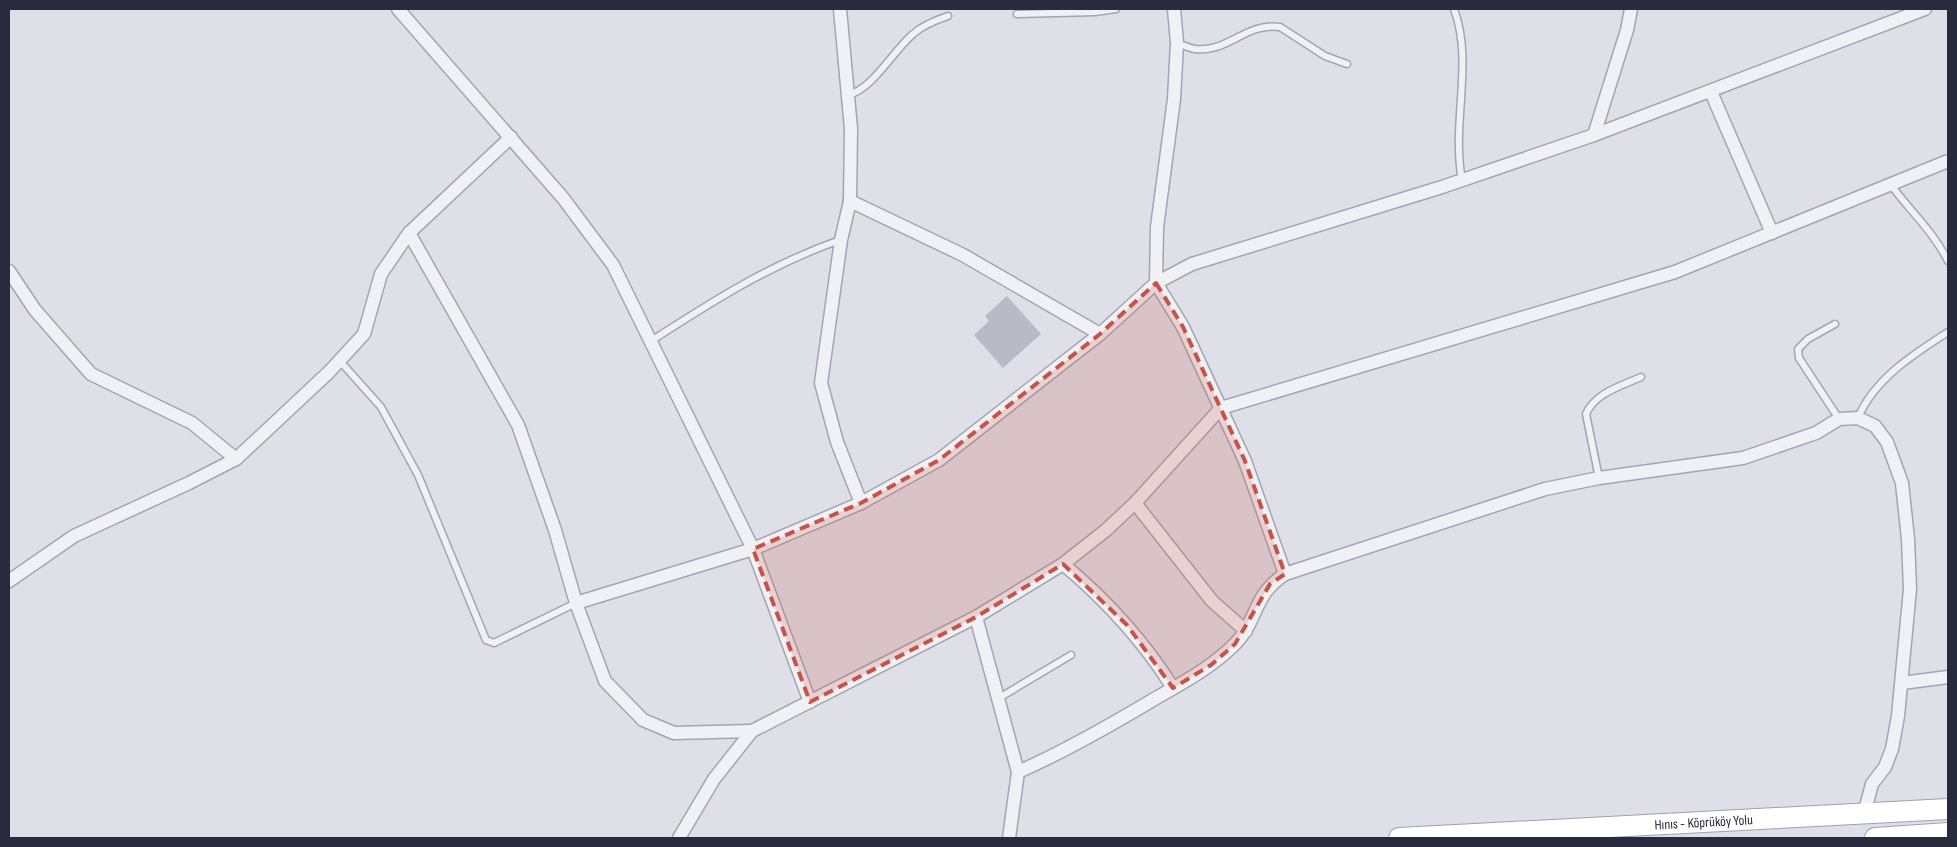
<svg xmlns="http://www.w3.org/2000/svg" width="1957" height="847" font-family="'Sofia Sans Condensed',sans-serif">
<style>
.building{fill:#b8bac6}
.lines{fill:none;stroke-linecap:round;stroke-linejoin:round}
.lane-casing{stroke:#a4a5b1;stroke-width:9}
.street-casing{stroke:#a4a5b1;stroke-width:15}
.primary-casing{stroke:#9ea1b2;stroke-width:22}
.lane{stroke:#f0f1f5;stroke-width:6}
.street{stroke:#f0f1f5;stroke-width:12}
.primary{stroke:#fff;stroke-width:20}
.marked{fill:#c75348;fill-opacity:0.2;stroke:#c75348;stroke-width:4;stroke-dasharray:10 6;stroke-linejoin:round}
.labels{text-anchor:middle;stroke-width:4;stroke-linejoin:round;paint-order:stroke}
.street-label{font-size:14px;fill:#282a3d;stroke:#edeef4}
</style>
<rect width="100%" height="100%" fill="#dedfe7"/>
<path class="building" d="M1007 296 1041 334 1003 368 974 335 989 321 985 316Z"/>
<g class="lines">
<g class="lane-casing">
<g id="lane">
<path d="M1454 9C1474 62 1451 123 1462 180"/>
<path d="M1017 14 1095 12 1116 9"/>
<path d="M1177 43C1183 45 1189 48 1195 49 1228 53 1246 22 1280 27L1325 56 1347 64"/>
<path d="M848 95C873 89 893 51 913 34 923 25 936 20 948 16"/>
<path d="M1891 185C1910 211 1933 231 1948 261"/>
<path d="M1835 324 1808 339 1798 349 1799 358 1839 419"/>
<path d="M651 341C713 301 769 265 840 240"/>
<path d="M339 360 381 407 418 475 486 640 494 643 498 641 576 603"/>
<path d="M1858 418C1874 379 1915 353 1948 332"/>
<path d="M1599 478 1586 414C1595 393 1621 386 1641 377"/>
<path d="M999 698 1071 655"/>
</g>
</g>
<g class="street-casing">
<g id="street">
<path d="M398 9 563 198 613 265 753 549 810 702"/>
<path d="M840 9 851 129 850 201 841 240 821 383 837 442 861 503"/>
<path d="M1174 9 1177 43 1174 99 1157 227 1156 283 1183 327 1245 461 1285 574"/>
<path d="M1711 92 1772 233"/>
<path d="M1594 135 1627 30 1631 9"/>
<path d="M850 201 963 255 1100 334"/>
<path d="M409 233 518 425 555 530 576 603 605 681 643 720 674 733 752 731"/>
<path d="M9 271 35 310 91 374 192 423 236 459"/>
<path d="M1135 503 1212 601 1246 631"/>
<path d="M1063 564C1106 600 1143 640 1173 688"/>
<path d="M9 581 74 536 189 483 236 459 329 372 364 334 381 274 409 233 511 137"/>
<path d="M576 603 753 549 861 503 939 460 1100 334 1156 283 1192 264 1442 187 1594 135 1925 9"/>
<path d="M976 617 1018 772 1009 838"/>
<path d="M1902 683 1948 677"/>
<path d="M1018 772C1066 751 1111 725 1156 698 1184 682 1212 667 1235 644 1259 619 1252 596 1285 574L1545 489 1599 478 1743 458 1816 433 1839 419 1858 418 1875 426 1887 442 1902 483 1908 539 1910 589 1898 716 1892 749 1885 767 1872 784 1864 814"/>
<path d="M679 838 714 779 752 731 976 617 1063 564 1105 531 1135 503 1221 408 1675 272 1948 161"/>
</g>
</g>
<g class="primary-casing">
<g id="primary">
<path id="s1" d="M1399 838 1948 809"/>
<path d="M1875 838 1948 833"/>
</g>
</g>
<use href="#lane" class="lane"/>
<use href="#street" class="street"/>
<use href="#primary" class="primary"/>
</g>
<path class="marked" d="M1156 283 1183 327 1245 461 1285 574 1270 584 1235 644 1211 665 1173 688 1127 625 1063 564 976 617 810 702 753 549 861 503 939 460 1100 334Z"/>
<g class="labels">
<g class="street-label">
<text dy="5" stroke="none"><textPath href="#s1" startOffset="305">Hınıs - Köprüköy Yolu</textPath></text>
</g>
</g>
<rect width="1957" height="847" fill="none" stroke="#282a3d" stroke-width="20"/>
</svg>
